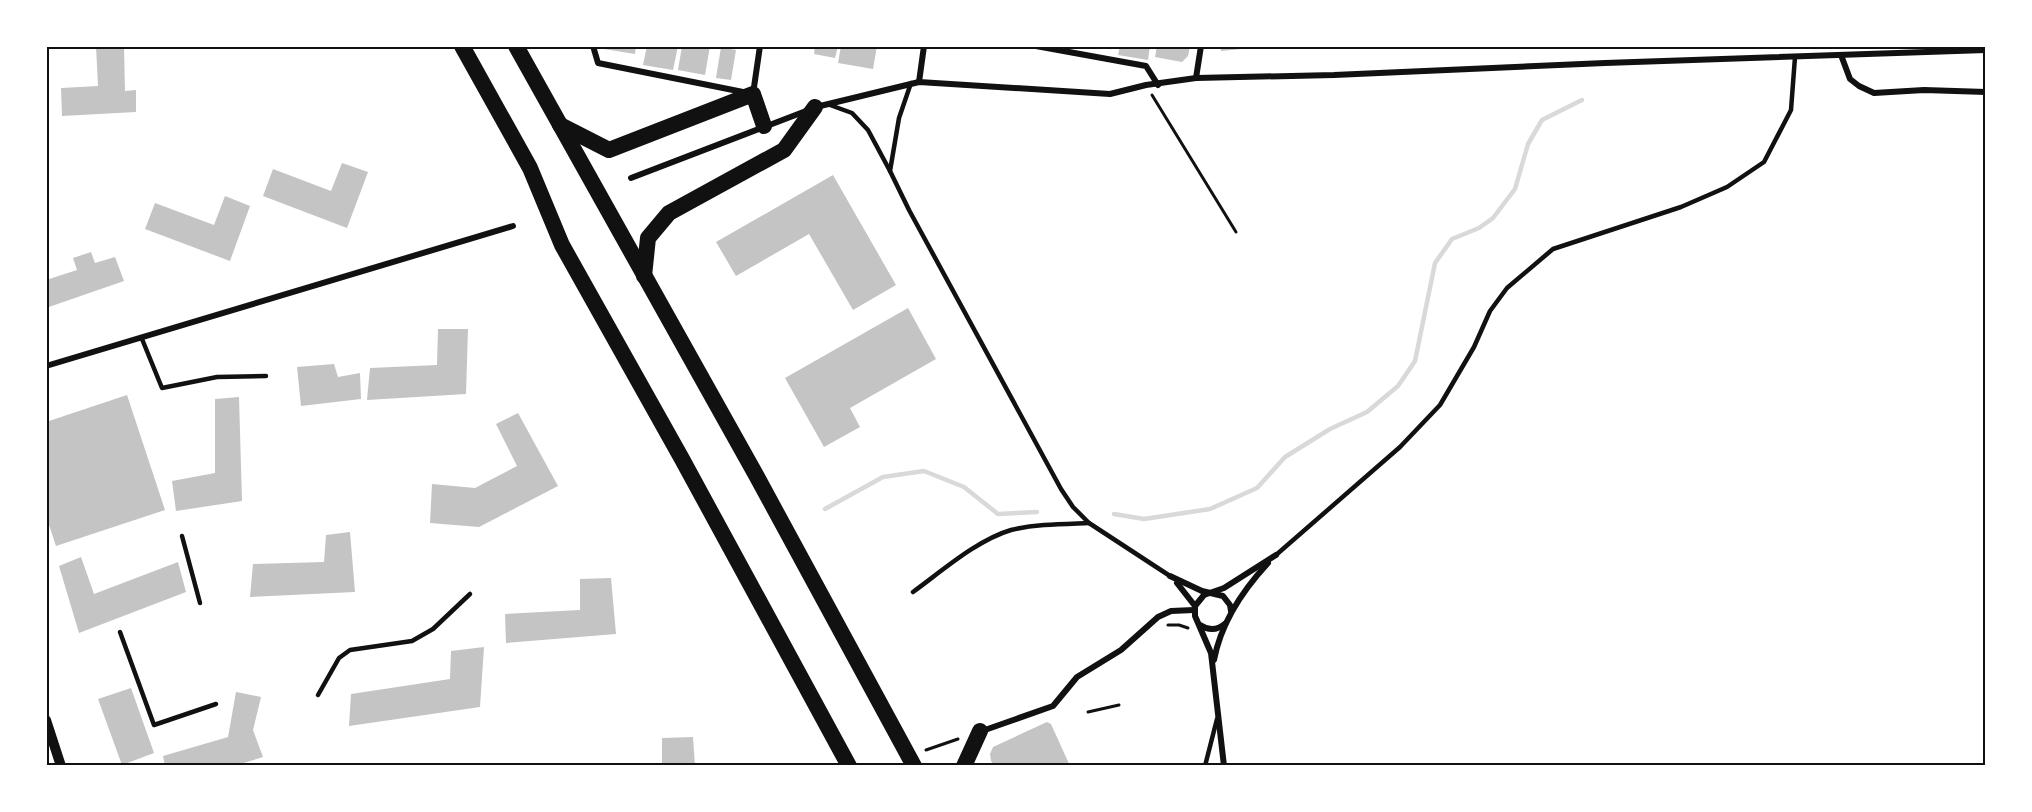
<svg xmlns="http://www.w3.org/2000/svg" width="2032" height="812" font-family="Rubik,sans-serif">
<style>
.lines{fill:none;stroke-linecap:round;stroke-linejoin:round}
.stream{stroke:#d9d9d9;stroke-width:4.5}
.building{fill:#c4c4c4}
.path{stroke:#111;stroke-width:3}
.service{stroke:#111;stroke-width:4.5}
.minor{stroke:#111;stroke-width:6}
.tertiary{stroke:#111;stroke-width:10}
.trunk{stroke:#111;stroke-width:16}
.neatline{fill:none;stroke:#111;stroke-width:2}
</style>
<rect width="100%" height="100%" fill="#fff"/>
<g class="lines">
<g class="stream">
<path d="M825 509 883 477 924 471 964 487 998 514 1037 512"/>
<path d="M1114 514 1144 519 1210 509 1257 488 1285 457 1330 429 1367 412 1398 386 1415 361 1435 263 1452 239 1479 228 1493 218 1515 189 1528 144 1542 120 1582 100"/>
</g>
</g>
<g class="building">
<path d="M96 46H124L125 91 136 90V112L62 116 61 88 98 86Z"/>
<path d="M605 46H636L635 54 604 49Z"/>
<path d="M647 46H678L673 70 643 65Z"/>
<path d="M682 46H710L705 75 678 70Z"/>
<path d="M815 46H838L835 58 814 54Z"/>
<path d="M841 46H877L873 69 838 63Z"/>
<path d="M1120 46H1150L1148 60 1118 55Z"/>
<path d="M1157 46H1190L1188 56 1182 62 1155 57Z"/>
<path d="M1221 46H1253V48L1221 51Z"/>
<path d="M721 47 736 50 731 80 716 78Z"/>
<path d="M342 163 368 172 347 228 263 196 273 169 331 191Z"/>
<path d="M833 175 896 285 853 310 809 234 736 276 716 242Z"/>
<path d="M225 196 250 206 230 261 145 229 155 203 214 225Z"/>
<path d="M91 252 95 263 115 257 124 281 46 308V280L77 270 73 258Z"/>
<path d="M908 308 936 359 850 408 860 427 824 447 785 378Z"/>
<path d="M438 329H468L466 394 367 400 370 368 437 365Z"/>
<path d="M334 364 338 377 360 373 361 399 301 406 297 367Z"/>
<path d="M127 395 165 510 56 546 46 516V422Z"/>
<path d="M239 397 242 501 176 511 172 481 215 473V399Z"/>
<path d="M518 413 558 486 479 527 430 523 432 484 475 488 517 466 496 424Z"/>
<path d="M350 532 355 592 250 597 253 564 324 562 326 535Z"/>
<path d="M81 557 94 594 178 562 186 592 79 633 59 566Z"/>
<path d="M611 578 616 634 506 643 505 614 580 610V579Z"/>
<path d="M484 647 480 707 349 726 351 694 450 679 451 651Z"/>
<path d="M131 688 154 753 122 765 98 699Z"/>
<path d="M236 692 261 697 253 730 263 757 234 766H165L163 756 228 737Z"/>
<path d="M1047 722 1051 724 1070 766H995L991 761 990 754 993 747Z"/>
<path d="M693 737 695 766H662V738Z"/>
</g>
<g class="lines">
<g class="path">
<path d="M1152 95 1236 232"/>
<path d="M1168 625H1179L1188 628"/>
<path d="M1088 712 1119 705"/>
<path d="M926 750 958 739"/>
</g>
<g class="service">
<path d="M911 83 899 118 890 171 909 210 1061 489 1073 507 1089 523 1170 576"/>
<path d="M830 105 852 113 868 130 890 171"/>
<path d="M142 339 162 388 217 377 266 376"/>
<path d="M182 536 200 603"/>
<path d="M1276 555 1400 447 1440 405 1474 347 1490 311 1507 288 1553 249 1681 207 1727 187 1764 162 1791 110 1795 57"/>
<path d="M913 592C942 571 977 540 1011 530 1036 524 1063 524 1089 523"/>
<path d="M120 632 154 725 216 704"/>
<path d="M318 695 339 658 350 650 412 641 433 629 470 594"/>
<path d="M1205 766 1217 719"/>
</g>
<g class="minor">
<path d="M593 46 598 63 753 94 760 46"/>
<path d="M1036 46 1146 66 1158 85"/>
<path d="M1841 55 1850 79 1859 86 1874 93 1924 90 1986 92"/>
<path d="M1196 78 1201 46"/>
<path d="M919 82 924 46"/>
<path d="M816 107 919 82 1110 94 1146 85 1196 78 1334 75 1605 63 1986 50"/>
<path d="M631 178 806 111"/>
<path d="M46 366 513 226"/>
<path d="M1170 576 1202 591 1223 596 1230 605 1231 611"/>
<path d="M1177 583 1195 606"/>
<path d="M1200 625C1209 631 1218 630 1226 623"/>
<path d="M1214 660C1221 623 1242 591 1268 563"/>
<path d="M982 731 1053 706 1077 677 1121 650 1158 617 1171 611 1194 610"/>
<path d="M1224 766 1211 653 1195 616V606L1204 595 1224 588 1276 555"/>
</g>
<path class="tertiary" d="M46 720 61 766"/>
<g class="trunk">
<path d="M462 46 530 168 562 245 682 459 849 766"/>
<path d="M516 46 756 475 914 766"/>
<path d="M560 125 609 150 753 94 764 126"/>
<path d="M644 276 648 238 669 213 784 150 815 107"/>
<path d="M964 766 980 731"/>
</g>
</g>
<rect width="2032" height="812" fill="none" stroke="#ffffff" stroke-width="96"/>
<rect x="48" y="48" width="1936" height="716" class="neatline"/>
</svg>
